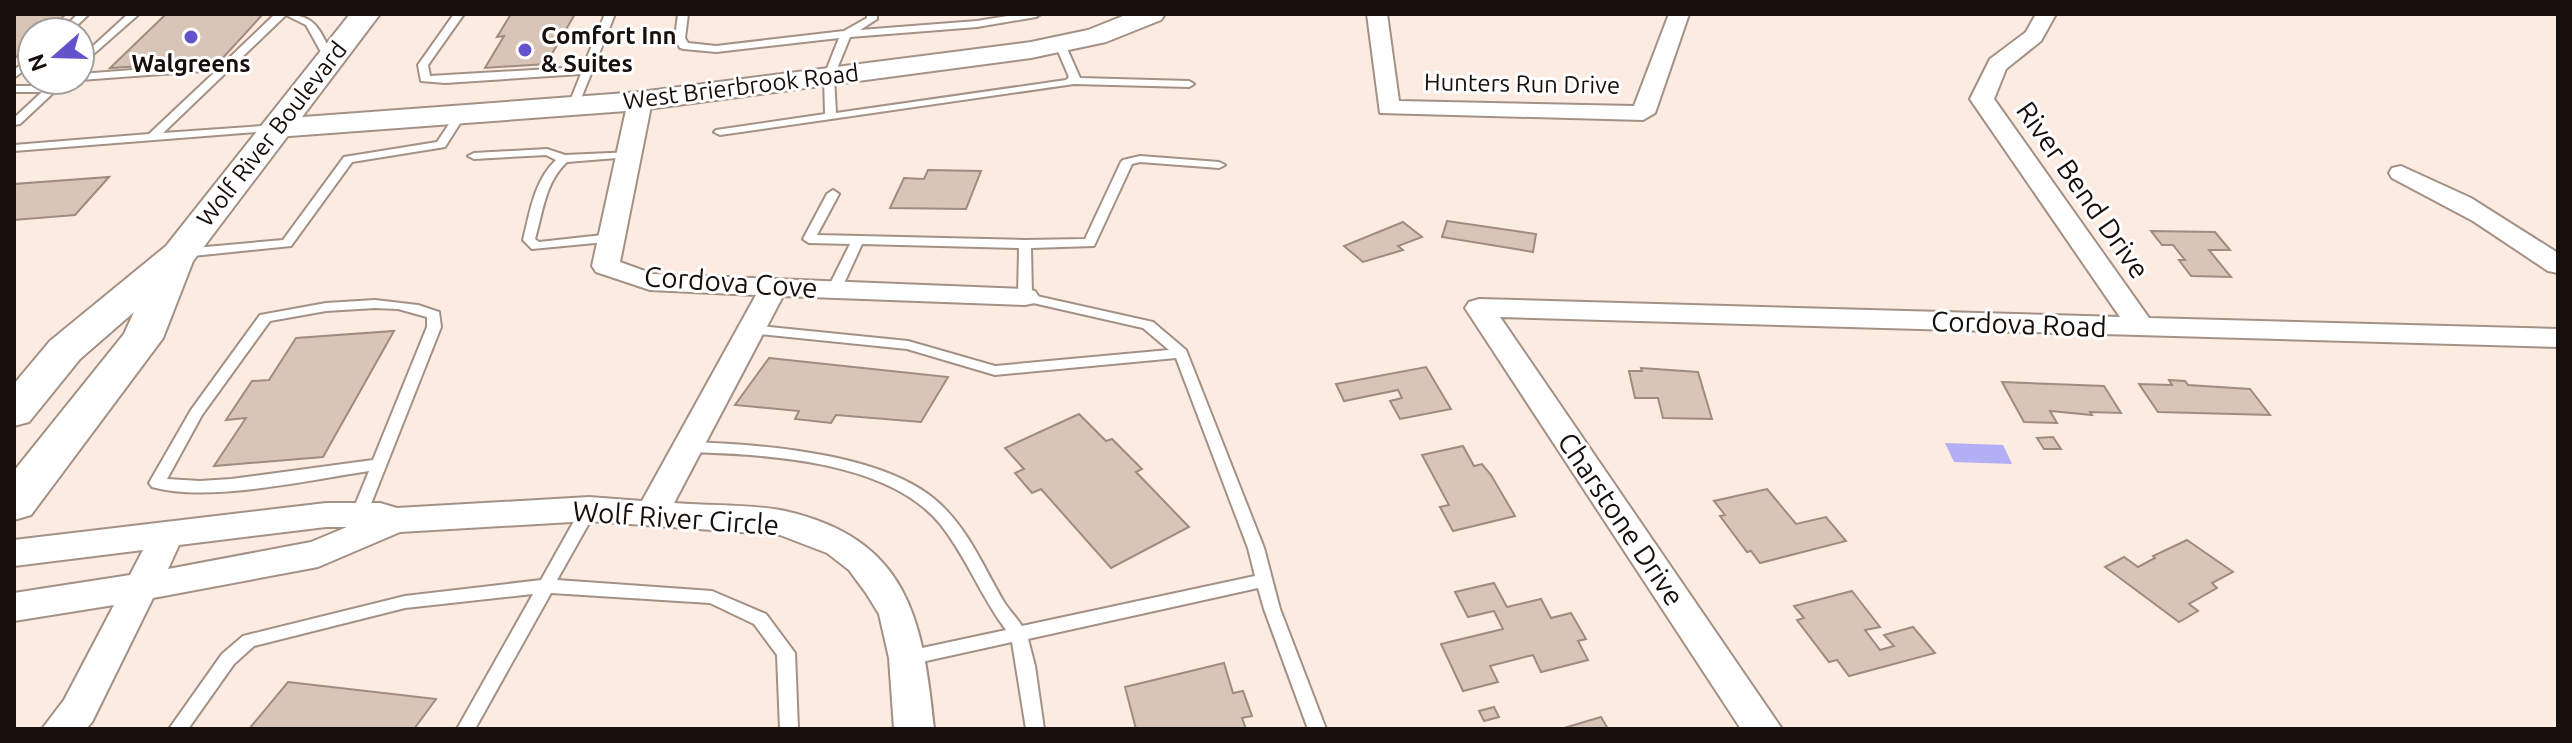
<svg xmlns="http://www.w3.org/2000/svg" width="2572" height="743" font-family="Ubuntu,sans-serif">
<style>
.water{fill:#b2aff7}
.building{fill:#d9c4b8;stroke:#9f8b80;stroke-width:2}
.lines{fill:none;stroke-linecap:round;stroke-linejoin:round}
.service-casing{stroke:#a49185;stroke-width:4}
.minor-casing{stroke:#a49185;stroke-width:4}
.tertiary-casing{stroke:#a49185;stroke-width:4}
.secondary-casing{stroke:#a49185;stroke-width:4}
.service{fill:#fff;fill-rule:evenodd}
.minor{fill:#fff;fill-rule:evenodd}
.tertiary{fill:#fff;fill-rule:evenodd}
.secondary{fill:#fff;fill-rule:evenodd}
.poi-dot{fill:#6452cb;stroke:#fff;stroke-width:3}
.labels{text-anchor:middle;stroke-width:6;stroke-linejoin:round;paint-order:stroke}
.far-poi-label{font-size:24px;font-weight:bold;fill:#160f0b;stroke:#fff;text-anchor:start}
.far-street-label{font-size:24px;fill:#160f0b;stroke:#fff}
.street-label{font-size:28px;fill:#160f0b;stroke:#fff}
</style>
<rect width="100%" height="100%" fill="#fcebe1"/>
<path class="water" d="M1945 443 2003 445 2012 464 1954 462Z"/>
<g class="building">
<path d="M14 14H66L45 32H32V43L14 59Z"/>
<path d="M166 14H263L220 61 110 68Z"/>
<path d="M511 14H575L546 64 485 68 504 36 497 37Z"/>
<path d="M928 170 981 171 966 209 890 208 904 178 924 179Z"/>
<path d="M109 177 75 215 14 220V184Z"/>
<path d="M1447 221 1536 234 1533 252 1442 237Z"/>
<path d="M1403 222 1422 237 1398 246 1403 250 1363 262 1344 246Z"/>
<path d="M2151 231 2215 232 2230 250H2209L2231 277 2191 276 2179 260H2185L2173 245H2162Z"/>
<path d="M394 331 323 457 214 466 246 418 226 420 252 381 269 380 296 338Z"/>
<path d="M769 358 948 377 921 422 836 415 831 423 795 419 799 411 735 405Z"/>
<path d="M1426 367 1451 409 1400 419 1390 401 1402 398 1398 390 1344 401 1336 384Z"/>
<path d="M1641 368 1698 372 1712 419 1663 418 1658 398H1635L1629 371H1642Z"/>
<path d="M2169 380 2185 381 2188 385 2250 389 2270 415 2158 412 2139 384 2172 385Z"/>
<path d="M2002 382 2104 386 2121 413 2090 412 2092 415 2050 411 2057 423 2024 422Z"/>
<path d="M1079 414 1106 441 1112 439 1142 469 1136 472 1189 527 1111 568 1041 489 1032 493 1015 473 1024 469 1005 448Z"/>
<path d="M2053 437 2061 449H2044L2037 438Z"/>
<path d="M1463 446 1474 466 1482 464 1491 475 1515 516 1453 531 1440 507 1449 505 1422 455Z"/>
<path d="M1767 489 1796 524 1826 517 1846 541 1760 563 1751 551 1747 552 1720 516 1725 515 1714 501Z"/>
<path d="M2187 540 2233 572 2212 583 2217 588 2189 604 2198 611 2179 622 2105 567 2124 557 2138 567 2155 558 2153 556Z"/>
<path d="M1494 583 1507 607 1541 599 1551 618 1571 613 1586 639 1578 641 1588 660 1541 672 1533 655 1490 666 1498 682 1463 691 1441 644 1503 629 1494 611 1468 617 1455 592Z"/>
<path d="M1852 591 1880 627 1865 630 1880 650 1894 646 1884 635 1913 627 1935 653 1849 676 1837 660 1829 662 1797 620 1804 618 1794 606Z"/>
<path d="M1224 663 1233 693 1243 691 1252 716 1242 718 1246 729H1136L1125 687Z"/>
<path d="M288 682 436 699 414 729H249Z"/>
<path d="M1494 707 1499 717 1484 721 1479 711Z"/>
<path d="M1601 717 1608 729 1564 728Z"/>
</g>
<g class="lines">
<g class="service-casing">
<g id="service">
<path d="M78 14H89L70 32H59Z"/>
<path d="M128 14H139L80 66V58Z"/>
<path d="M275 14C318 14 316 25 335 59L334 61H326L306 25 286 15 163 133 276 125 282 128 280 130 14 151V145L149 134 217 70 80 80V74L224 63Z"/>
<path d="M454 14H464L428 65 430 76 583 67 605 14H615L578 106 573 109 568 106 581 74 445 83 421 81 418 65Z"/>
<path d="M678 14H688L685 38 688 43 716 46 844 31 867 18V14H877V19L860 30 977 21 1019 14H1041L1036 17 977 27 850 37 834 76 836 113 1066 80 1069 77 1055 44 1060 41 1065 44 1080 78 1189 81 1194 84 1189 87 1074 84 720 135 714 132 716 130 825 114 824 76 839 38 716 52 684 49 680 48 675 38Z"/>
<path d="M32 56V64L14 78V70Z"/>
<path d="M56 80H67L20 124 14 125V118L42 92H14V86H49Z"/>
<path d="M461 111 466 114 445 147 352 162 291 246 183 257 177 253 183 249 283 240 344 157 437 142 457 112Z"/>
<path d="M547 149 565 155 633 152V156L629 157 567 162C545 182 543 212 535 239L539 242 612 234 616 235 618 238 616 241 532 249 523 240C530 212 534 181 556 160L546 155 474 159 468 156 474 153Z"/>
<path d="M1140 156 1219 162 1225 165 1219 168 1140 162 1132 164 1094 246 1031 248 1032 295 1153 322 1186 350 1264 548 1280 609 1326 729H1308L1264 609 1258 588 1028 639 1035 666 1044 729H1026L1012 642 908 665 902 663 899 658 902 653 908 651 1006 630C981 597 967 558 941 525 889 460 764 454 687 452L680 447 687 442C758 444 887 453 940 504 969 531 984 568 1004 602 1009 610 1017 618 1022 626L1255 576 1248 548 1176 358 995 375 907 349 750 333 743 329 750 325 908 341 995 366 1169 350 1143 328 1020 300 1018 297 1019 248 862 244 841 290 834 294 827 290 850 244 809 243 803 239 827 194 833 190 839 194 817 235 1025 240 1085 239 1121 162 1123 160Z"/>
<path d="M375 300 418 305 439 312 441 327 365 519H353L351 515 369 471C308 480 209 503 152 487L149 483 191 410 260 315 326 303ZM375 308 398 309 427 317V327L373 460 231 479 200 481 167 479 202 415 270 321 326 311Z"/>
<path d="M589 503 595 505 597 509 557 580 712 591 766 614 795 653 798 729H780L777 655 754 624 710 603 551 593 475 729H457L533 594 405 608 254 646 234 664 188 729H169L222 654 243 636 405 596 541 580 583 505Z"/>
</g>
</g>
<g class="minor-casing">
<g id="minor">
<path d="M1367 14H1387L1399 101 1634 106 1669 14H1689L1655 113 1643 120 1380 113Z"/>
<path d="M2036 14H2056L2041 41 2006 69 1994 99 2149 318 2558 329V347L1500 317 1782 729H1741L1465 308 1469 302 1479 299 2120 317 1970 99 1990 59 2026 32Z"/>
<path d="M640 94 652 101 620 262 653 274 1025 289 1035 291 1039 297 1035 303 1025 305 783 296 674 503C710 506 750 504 785 511 908 539 923 619 934 729H894L889 658 879 614 866 593 849 570 827 553 780 535 589 521 400 532 318 567 153 598 92 722 86 729H42L64 700 114 605 14 621V593L130 575 143 550 14 566V540L326 503H380L397 508 589 497 642 501 756 295 650 290 596 272 592 266 628 101ZM326 527H347L311 542 168 569 179 545Z"/>
<path d="M2401 166 2471 198 2558 253V273L2548 271 2473 221 2392 178 2389 173 2392 168Z"/>
</g>
</g>
<g class="tertiary-casing">
<path id="tertiary" d="M1128 14H1165L1161 20 1106 42 1031 58 640 110 276 137 265 134 261 128 265 122 276 119 640 92 1031 42 1088 30Z"/>
</g>
<g class="secondary-casing">
<path id="secondary" d="M350 14H380L193 261 163 338 31 515 14 520V471L124 334 134 312 80 359 29 422 14 426V384L50 341 166 246Z"/>
</g>
<use href="#service" class="service"/>
<use href="#minor" class="minor"/>
<use href="#tertiary" class="tertiary"/>
<use href="#secondary" class="secondary"/>
</g>
<g class="poi-dot">
<circle cx="191" cy="37" r="8"/>
<circle cx="525" cy="50" r="8"/>
</g>
<g class="labels">
<g class="far-poi-label">
<text x="541" y="44">Comfort Inn<tspan x="541" dy="28">&amp; Suites</tspan></text>
<text x="191" y="72" text-anchor="middle">Walgreens</text>
</g>
<g class="far-street-label">
<text transform="translate(1522 84) rotate(1)" y="8">Hunters Run Drive</text>
<text transform="translate(741 87) rotate(-7)" y="8">West Brierbrook Road</text>
<text transform="translate(272 134) rotate(-52)" y="8">Wolf River Boulevard</text>
</g>
<g class="street-label">
<text transform="translate(2083 190) rotate(55)" y="10">River Bend Drive</text>
<text transform="translate(731 282) rotate(4)" y="10">Cordova Cove</text>
<text transform="translate(2019 324) rotate(2)" y="10">Cordova Road</text>
<text transform="translate(676 518) rotate(4)" y="10">Wolf River Circle</text>
<text transform="translate(1621 519) rotate(56)" y="10">Charstone Drive</text>
</g>
</g>
<rect width="2572" height="743" fill="none" stroke="#160f0b" stroke-width="32"/>
<g transform="translate(56 56) rotate(250)"><circle r="38" fill="#ffffff" stroke="#a29f9d" stroke-width="2"/>
<path d="M0-6L14 30L0 20L-14 30Z" fill="#6452cb"/>
<text y="-12" font-size="22" font-weight="bold" text-anchor="middle" fill="#160f0b">N</text>
</g>
</svg>
